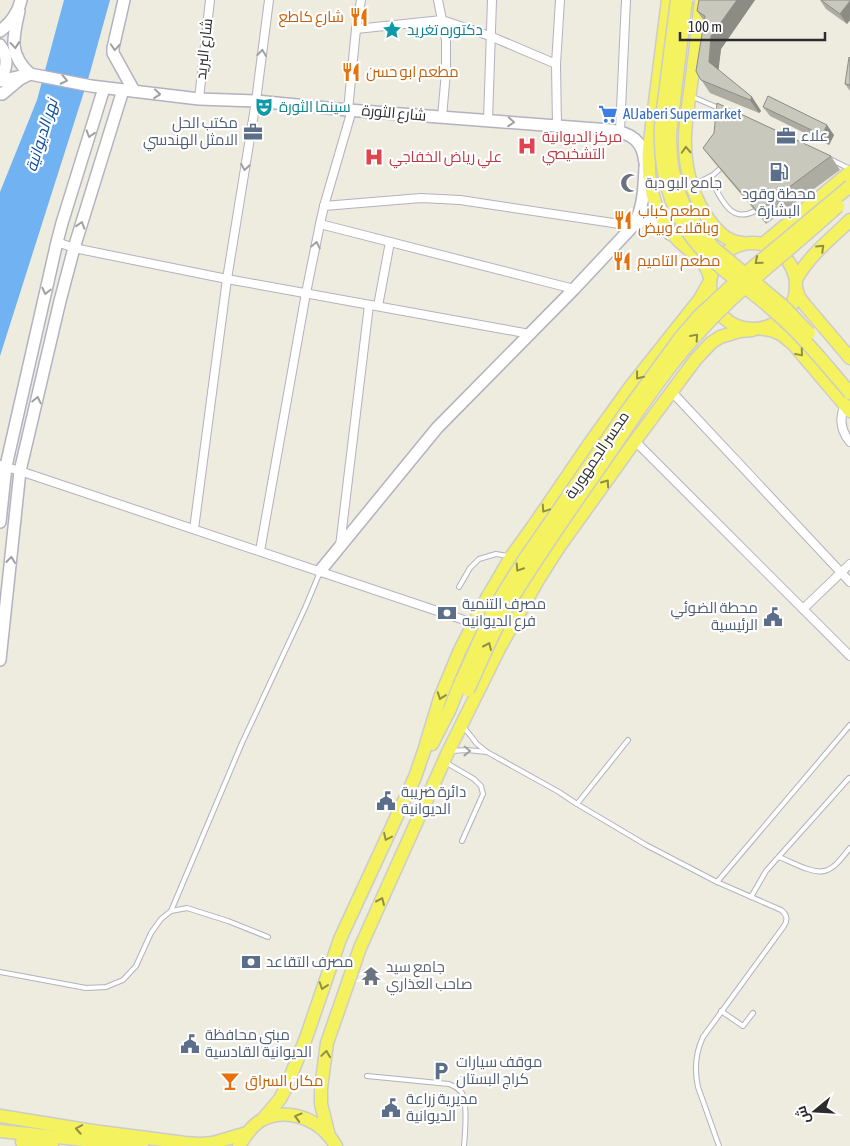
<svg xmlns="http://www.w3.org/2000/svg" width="850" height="1146" font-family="'Asap Condensed',Cairo,sans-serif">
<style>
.water{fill:#70b2f2}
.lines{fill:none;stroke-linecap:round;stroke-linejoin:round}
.lane-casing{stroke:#b2b2c0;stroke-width:6}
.street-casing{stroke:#b2b2c0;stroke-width:10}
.secondary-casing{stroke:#b2b2c0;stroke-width:14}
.primary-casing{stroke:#ccc;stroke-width:15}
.lane{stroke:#fff;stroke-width:4}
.street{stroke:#fff;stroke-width:8}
.secondary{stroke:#fff;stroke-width:11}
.primary{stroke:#f4f25e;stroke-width:12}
.primary-bridge-casing{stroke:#ccc;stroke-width:15;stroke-linecap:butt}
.primary-bridge{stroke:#f4f25e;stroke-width:12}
.wall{fill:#adaca3}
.shaded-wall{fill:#8d8c84}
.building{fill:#c9c8bd;stroke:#8d8c84}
.oneway{stroke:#a0a0a0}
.oneway2{stroke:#908f45}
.labels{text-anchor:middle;stroke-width:4.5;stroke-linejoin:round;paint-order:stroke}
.food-label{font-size:15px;fill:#c56008;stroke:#fff;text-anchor:start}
.culture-label{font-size:15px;fill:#0d838f;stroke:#fff;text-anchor:start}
.street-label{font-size:15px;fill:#2c2c2c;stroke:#fff}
.shop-label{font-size:15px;fill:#366cbe;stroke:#fff;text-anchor:start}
.service-label{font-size:15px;fill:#4e5e75;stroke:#fff;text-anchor:start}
.health-label{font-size:15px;fill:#be3a42;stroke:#fff;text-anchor:start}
.worship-label{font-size:15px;fill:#5b616d;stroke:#fff;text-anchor:start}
.water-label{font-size:16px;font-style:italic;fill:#0b4ca2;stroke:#fff}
</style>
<rect width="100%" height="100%" fill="#eeebdf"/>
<path class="water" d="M64 0H110L89 76 0 356V192L37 100Z"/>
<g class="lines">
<g class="lane-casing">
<g id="lane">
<path d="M693 97 721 109"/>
<path d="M830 159 850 169"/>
<path d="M709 177C720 195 729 225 755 211"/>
<path d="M694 185 713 175 722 167"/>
<path d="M459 587 470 568 479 559 496 554 508 556"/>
<path d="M463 726 477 744 487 752 559 792 577 804 646 845 717 882 781 910C787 914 788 920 784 926L703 1037C695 1054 694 1069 698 1087L719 1146"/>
<path d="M452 751 467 750 487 752"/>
<path d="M445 762 474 779 481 786 483 794 462 841"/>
<path d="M577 804 628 740"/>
<path d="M779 857C790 861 812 874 824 871 835 869 843 856 850 848"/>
<path d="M717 882 850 725"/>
<path d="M751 897 766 871 849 778"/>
<path d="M171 911 242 743 305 608 320 572"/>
<path d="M0 972 86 988 106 987 123 980 136 966 151 933 161 919 171 911 187 908 228 921 268 937"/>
<path d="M721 1011 743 1026 753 1013"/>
<path d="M367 1076 449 1084C454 1086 459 1089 462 1093 468 1103 465 1134 464 1146"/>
</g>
</g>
<g class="street-casing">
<g id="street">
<path d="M438 0 446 40V72L442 117"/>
<path d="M356 29 442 20 490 36 556 64"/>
<path d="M199 99 210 0"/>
<path d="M348 110 356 29 361 0"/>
<path d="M488 121 492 0"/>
<path d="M557 126 556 64 560 0"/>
<path d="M620 131 626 0"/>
<path d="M324 206 421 198 460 200 633 226"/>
<path d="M320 224 574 289"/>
<path d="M57 242 74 248 227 279 530 334"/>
<path d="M378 306 390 242"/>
<path d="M672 392 850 582"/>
<path d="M845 405C839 418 841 431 850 442"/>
<path d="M635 441 850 656"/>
<path d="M0 465 20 471 473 623"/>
<path d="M194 529 227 279 256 101 269 0"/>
<path d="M340 546 369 305"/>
<path d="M260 551 306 293 320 224 324 206 352 110"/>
<path d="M803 609 850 564"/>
</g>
</g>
<g class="secondary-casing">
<g id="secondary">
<path d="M124 0 113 48V53L134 91"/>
<path d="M0 31C11 23 18 13 21 0"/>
<path d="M0 45C8 56 8 68 0 78"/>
<path d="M0 81 30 74 91 86 199 99 256 101 348 110 610 130C632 133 643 141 645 163"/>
<path d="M2 94 20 79 30 74C8 54 13 37 19 11"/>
<path d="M633 226C651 215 656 222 670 234"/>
<path d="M0 522 6 466 57 242 62 223 104 88"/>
<path d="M320 571 437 428 574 289 633 226C644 208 644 187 645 167"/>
<path d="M0 660 20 471 60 301 74 248 123 90"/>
</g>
</g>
<g class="primary-casing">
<g id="primary">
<path d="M668 0 649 149C647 182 654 216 678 240 691 253 706 259 710 278"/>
<path d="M701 0C698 28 695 56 691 84 689 102 685 120 685 138 684 168 693 200 712 224 721 235 729 242 743 243"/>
<circle cx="753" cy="286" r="43"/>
<path d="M763 244 850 172"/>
<path d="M796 280C808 256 831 239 850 220"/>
<path d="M796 288 799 297 805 305 850 358"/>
<path d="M763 329C777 330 783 335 794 345L850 411"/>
<path d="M432 744 450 709 459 686"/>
<path d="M0 1116 93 1131 185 1143 200 1144 214 1143"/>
<path d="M263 1119 280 1099 287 1085 306 1038 340 939 415 777 424 751 440 698 460 650 487 598 511 557 534 525 590 443 631 386 700 299 710 281"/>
<path d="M0 1131 142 1146"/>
<path d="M329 1136 321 1104V1088L327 1043 360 948 448 752 500 647 538 580 559 547 635 441 696 359 711 343 720 337 740 331 752 330"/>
<path d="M22 1142 52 1146"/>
<path d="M206 1145 247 1133"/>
<path d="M239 1146C245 1136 252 1125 262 1120 284 1108 314 1117 329 1136 332 1139 334 1143 336 1146"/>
</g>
</g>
<use href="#lane" class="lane"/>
<use href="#street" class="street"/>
<use href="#secondary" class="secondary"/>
<use href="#primary" class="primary"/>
<g class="primary-bridge-casing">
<g id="primary-bridge">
<path d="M677 0 661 125C659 173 671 219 706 254 727 275 753 292 775 312 803 336 826 365 850 393"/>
<path d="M686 0 670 134 671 159 673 171 680 195 685 207 698 229 714 248 782 305 809 333"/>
<path d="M459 686 493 611 504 592 524 560 626 412 680 338 699 316 741 277 850 186"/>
<path d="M468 690C482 660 494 630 510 602 540 552 574 505 607 457 637 413 667 366 704 327 745 283 794 247 838 206"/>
</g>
</g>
<use href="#primary-bridge" class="primary-bridge"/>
</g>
<g class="wall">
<path d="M699 0H755L721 49 718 70 752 97 761 111 759 113 710 93 698 75 704 21 697 11Z"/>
<path d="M820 0H850V20L847 24 826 9Z"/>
<path d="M850 58V91L845 84Z"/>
<path d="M763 107 834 135 829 145 770 116Z"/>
<path d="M703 148 831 156 840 170 766 224 713 161Z"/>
</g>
<g class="shaded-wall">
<path d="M737 0H755L721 49 718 75 709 62 711 36Z"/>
<path d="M850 1V20L847 24 840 14Z"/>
<path d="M752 97 761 111 759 113 750 100Z"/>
<path d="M827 125 834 135 829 145 822 135Z"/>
</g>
<g class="building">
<path d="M699 0H737L711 36 709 62 752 97 750 100 701 80 698 75 696 71 705 16 697 11Z"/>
<path d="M821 0H850V1L840 14Z"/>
<path d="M849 57 850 58V85L845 84Z"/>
<path d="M768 96 827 125 822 135 763 107Z"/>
<path d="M717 103 831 156 757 211 703 148 714 133Z"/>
</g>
<defs><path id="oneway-chevron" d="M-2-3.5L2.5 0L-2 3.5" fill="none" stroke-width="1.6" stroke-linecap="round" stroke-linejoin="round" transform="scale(1.25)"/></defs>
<g class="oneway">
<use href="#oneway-chevron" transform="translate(15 45) rotate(85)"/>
<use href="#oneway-chevron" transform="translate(115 47) rotate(94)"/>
<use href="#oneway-chevron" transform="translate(262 53) rotate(-83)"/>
<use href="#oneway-chevron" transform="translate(64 80) rotate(12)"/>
<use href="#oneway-chevron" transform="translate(157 94) rotate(6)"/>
<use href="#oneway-chevron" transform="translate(511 122) rotate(4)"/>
<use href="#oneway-chevron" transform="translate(90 134) rotate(107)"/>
<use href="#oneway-chevron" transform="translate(245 167) rotate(99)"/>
<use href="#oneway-chevron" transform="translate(81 225) rotate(-73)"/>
<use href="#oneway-chevron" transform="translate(316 245) rotate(-78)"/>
<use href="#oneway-chevron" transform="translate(46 291) rotate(103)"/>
<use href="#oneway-chevron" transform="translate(37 400) rotate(-77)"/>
<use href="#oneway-chevron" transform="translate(11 560) rotate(-84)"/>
<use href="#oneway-chevron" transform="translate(467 751) rotate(1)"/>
</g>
<g class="oneway2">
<use href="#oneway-chevron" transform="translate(686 150) rotate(-93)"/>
<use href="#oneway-chevron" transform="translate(821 248) rotate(-44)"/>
<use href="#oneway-chevron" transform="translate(758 261) rotate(140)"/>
<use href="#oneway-chevron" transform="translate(695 337) rotate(-49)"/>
<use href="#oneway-chevron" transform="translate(800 353) rotate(50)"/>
<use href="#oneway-chevron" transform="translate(639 376) rotate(128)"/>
<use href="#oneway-chevron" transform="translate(606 483) rotate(-55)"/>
<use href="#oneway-chevron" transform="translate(545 509) rotate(124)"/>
<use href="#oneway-chevron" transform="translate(519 568) rotate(123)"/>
<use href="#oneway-chevron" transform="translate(488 646) rotate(-66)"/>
<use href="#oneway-chevron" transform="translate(441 696) rotate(110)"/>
<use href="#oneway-chevron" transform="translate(387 837) rotate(115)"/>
<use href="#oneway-chevron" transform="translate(381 901) rotate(-66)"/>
<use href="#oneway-chevron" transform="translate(323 986) rotate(109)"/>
<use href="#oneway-chevron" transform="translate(326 1054) rotate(-82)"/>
<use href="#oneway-chevron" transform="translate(298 1117) rotate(-164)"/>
<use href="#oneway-chevron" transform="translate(79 1129) rotate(-170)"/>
</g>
<defs>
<g id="restaurant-bare" transform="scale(1.5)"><path d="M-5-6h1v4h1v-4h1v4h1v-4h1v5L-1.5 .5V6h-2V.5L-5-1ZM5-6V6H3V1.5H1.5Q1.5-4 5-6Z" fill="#e8710a" stroke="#fff" stroke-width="2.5" paint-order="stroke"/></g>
<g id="sight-bare" transform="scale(1.5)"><path d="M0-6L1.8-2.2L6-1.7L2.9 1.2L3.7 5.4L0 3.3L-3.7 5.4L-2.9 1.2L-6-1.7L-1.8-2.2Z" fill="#0f9aa8" stroke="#fff" stroke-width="2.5" paint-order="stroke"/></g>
<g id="theatre-bare" transform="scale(1.5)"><path d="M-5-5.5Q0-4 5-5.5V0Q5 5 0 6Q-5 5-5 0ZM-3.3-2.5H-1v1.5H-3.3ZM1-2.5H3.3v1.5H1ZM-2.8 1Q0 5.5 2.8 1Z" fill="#0f9aa8" stroke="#fff" stroke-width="2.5" paint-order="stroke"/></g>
<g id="supermarket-bare" transform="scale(1.5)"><path d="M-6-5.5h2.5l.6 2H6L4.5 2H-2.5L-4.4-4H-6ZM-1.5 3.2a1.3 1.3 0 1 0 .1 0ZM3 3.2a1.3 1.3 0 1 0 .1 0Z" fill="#3f7fe0" stroke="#fff" stroke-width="2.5" paint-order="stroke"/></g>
<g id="office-bare" transform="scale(1.5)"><path d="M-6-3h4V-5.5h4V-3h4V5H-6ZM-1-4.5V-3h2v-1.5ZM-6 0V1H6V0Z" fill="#5c6f8a" stroke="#fff" stroke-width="2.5" paint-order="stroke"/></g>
<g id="hospital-bare" transform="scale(1.5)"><path d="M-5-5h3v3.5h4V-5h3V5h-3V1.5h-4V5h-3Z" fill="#e0444e" stroke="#fff" stroke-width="2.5" paint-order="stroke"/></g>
<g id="fuel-bare" transform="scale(1.5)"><path d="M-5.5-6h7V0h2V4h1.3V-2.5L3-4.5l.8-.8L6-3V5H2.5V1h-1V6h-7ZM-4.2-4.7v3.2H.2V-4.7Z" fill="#5c6f8a" stroke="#fff" stroke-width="2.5" paint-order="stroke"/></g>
<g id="mosque-bare" transform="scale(1.5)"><path d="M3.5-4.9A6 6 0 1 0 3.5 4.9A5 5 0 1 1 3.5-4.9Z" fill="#6b7280" stroke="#fff" stroke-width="2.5" paint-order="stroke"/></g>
<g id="bank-bare" transform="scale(1.5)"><path d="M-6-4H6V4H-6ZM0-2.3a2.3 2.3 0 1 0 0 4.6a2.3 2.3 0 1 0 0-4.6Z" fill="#5c6f8a" stroke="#fff" stroke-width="2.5" paint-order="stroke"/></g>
<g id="civic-bare" transform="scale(1.5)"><path d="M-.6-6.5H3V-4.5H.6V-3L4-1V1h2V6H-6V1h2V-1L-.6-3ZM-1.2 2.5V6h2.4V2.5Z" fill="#5c6f8a" stroke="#fff" stroke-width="2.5" paint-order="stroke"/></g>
<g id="temple-bare" transform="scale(1.5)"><path d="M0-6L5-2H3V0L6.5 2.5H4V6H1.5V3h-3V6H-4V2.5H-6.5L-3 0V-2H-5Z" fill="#6b7280" stroke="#fff" stroke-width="2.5" paint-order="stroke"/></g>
<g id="parking-bare" transform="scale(1.5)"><path d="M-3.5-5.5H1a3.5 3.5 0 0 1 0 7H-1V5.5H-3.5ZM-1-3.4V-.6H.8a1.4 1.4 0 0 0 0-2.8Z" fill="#5c6f8a" stroke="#fff" stroke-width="2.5" paint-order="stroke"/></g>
<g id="bar-bare" transform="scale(1.5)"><path d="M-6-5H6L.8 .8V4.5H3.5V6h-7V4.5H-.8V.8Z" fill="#e8710a" stroke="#fff" stroke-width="2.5" paint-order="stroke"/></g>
</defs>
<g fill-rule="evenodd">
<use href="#restaurant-bare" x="359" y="17"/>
<use href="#sight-bare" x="392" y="30"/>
<use href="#restaurant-bare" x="351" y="72"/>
<use href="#theatre-bare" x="264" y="107"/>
<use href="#supermarket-bare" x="608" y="114"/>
<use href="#office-bare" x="253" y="132"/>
<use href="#office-bare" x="786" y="136"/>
<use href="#hospital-bare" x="527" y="146"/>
<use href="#hospital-bare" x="374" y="157"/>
<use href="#fuel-bare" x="779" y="172"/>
<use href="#mosque-bare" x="630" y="183"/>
<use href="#restaurant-bare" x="623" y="220"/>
<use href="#restaurant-bare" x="622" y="261"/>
<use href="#bank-bare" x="447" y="613"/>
<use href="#civic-bare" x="773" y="617"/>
<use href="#civic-bare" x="386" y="801"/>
<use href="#bank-bare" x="251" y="962"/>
<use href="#temple-bare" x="371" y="976"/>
<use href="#civic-bare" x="190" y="1044"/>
<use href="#parking-bare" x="441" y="1071"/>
<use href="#bar-bare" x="230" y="1081"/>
<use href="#civic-bare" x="391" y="1108"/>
</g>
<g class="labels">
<g class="food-label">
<text x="344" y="22" text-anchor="end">شارع كاطع</text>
<text x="366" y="77">مطعم ابو حسن</text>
<text x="638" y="216">مطعم كباب<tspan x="638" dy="17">وباقلاء وبيض</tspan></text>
<text x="637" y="266">مطعم التاميم</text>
<text x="245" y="1086">مكان السراق</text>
</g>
<g class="culture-label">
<text x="407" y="35">دكتوره تغريد</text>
<text x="279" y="112">سينما الثورة</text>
</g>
<g class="street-label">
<text transform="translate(204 49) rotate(-84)" y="5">شارع البريد</text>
<text transform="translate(394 113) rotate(5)" y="5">شارع الثورة</text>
<text transform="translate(597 455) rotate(-56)" y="5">مجسر الجمهورية</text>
</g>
<g class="shop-label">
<text x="623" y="119">AlJaberi Supermarket</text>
</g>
<g class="service-label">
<text x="238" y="128" text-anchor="end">مكتب الحل<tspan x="238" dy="17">الامثل الهندسي</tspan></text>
<text x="801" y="141">علاء</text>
<text x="779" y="199" text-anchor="middle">محطة وقود<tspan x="779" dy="17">البشارة</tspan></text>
<text x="462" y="609">مصرف التنمية<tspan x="462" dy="17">فرع الديوانيه</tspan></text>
<text x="758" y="613" text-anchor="end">محطة الضوئي<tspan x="758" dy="17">الرئيسية</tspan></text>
<text x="401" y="797">دائرة ضريبة<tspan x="401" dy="17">الديوانية</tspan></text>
<text x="266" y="967">مصرف التقاعد</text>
<text x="205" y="1040">مبنى محافظة<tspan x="205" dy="17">الديوانية القادسية</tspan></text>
<text x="456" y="1067">موقف سيارات<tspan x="456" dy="17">كراج البستان</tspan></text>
<text x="406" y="1104">مديرية زراعة<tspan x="406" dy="17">الديوانية</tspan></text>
</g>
<g class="health-label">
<text x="542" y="142">مركز الديوانية<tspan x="542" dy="17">التشخيصي</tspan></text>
<text x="389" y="162">علي رياض الخفاجي</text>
</g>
<g class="worship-label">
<text x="645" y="188">جامع البو دبة</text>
<text x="386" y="972">جامع سيد<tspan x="386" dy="17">صاحب العذاري</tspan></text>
</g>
<g class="water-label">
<text transform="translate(41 135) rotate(-73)" y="6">نهر الديوانية</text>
</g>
</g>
<g transform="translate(815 1111) rotate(252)" stroke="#ffffff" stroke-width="4" paint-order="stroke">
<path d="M0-4L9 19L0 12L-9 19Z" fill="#2c2c2c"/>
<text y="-8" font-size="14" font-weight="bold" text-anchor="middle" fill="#2c2c2c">ش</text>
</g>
<path d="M680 32v8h145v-8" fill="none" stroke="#2c2c2c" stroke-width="2.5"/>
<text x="688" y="32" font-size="15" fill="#2c2c2c" stroke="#ffffff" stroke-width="4" paint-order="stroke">100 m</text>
</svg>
